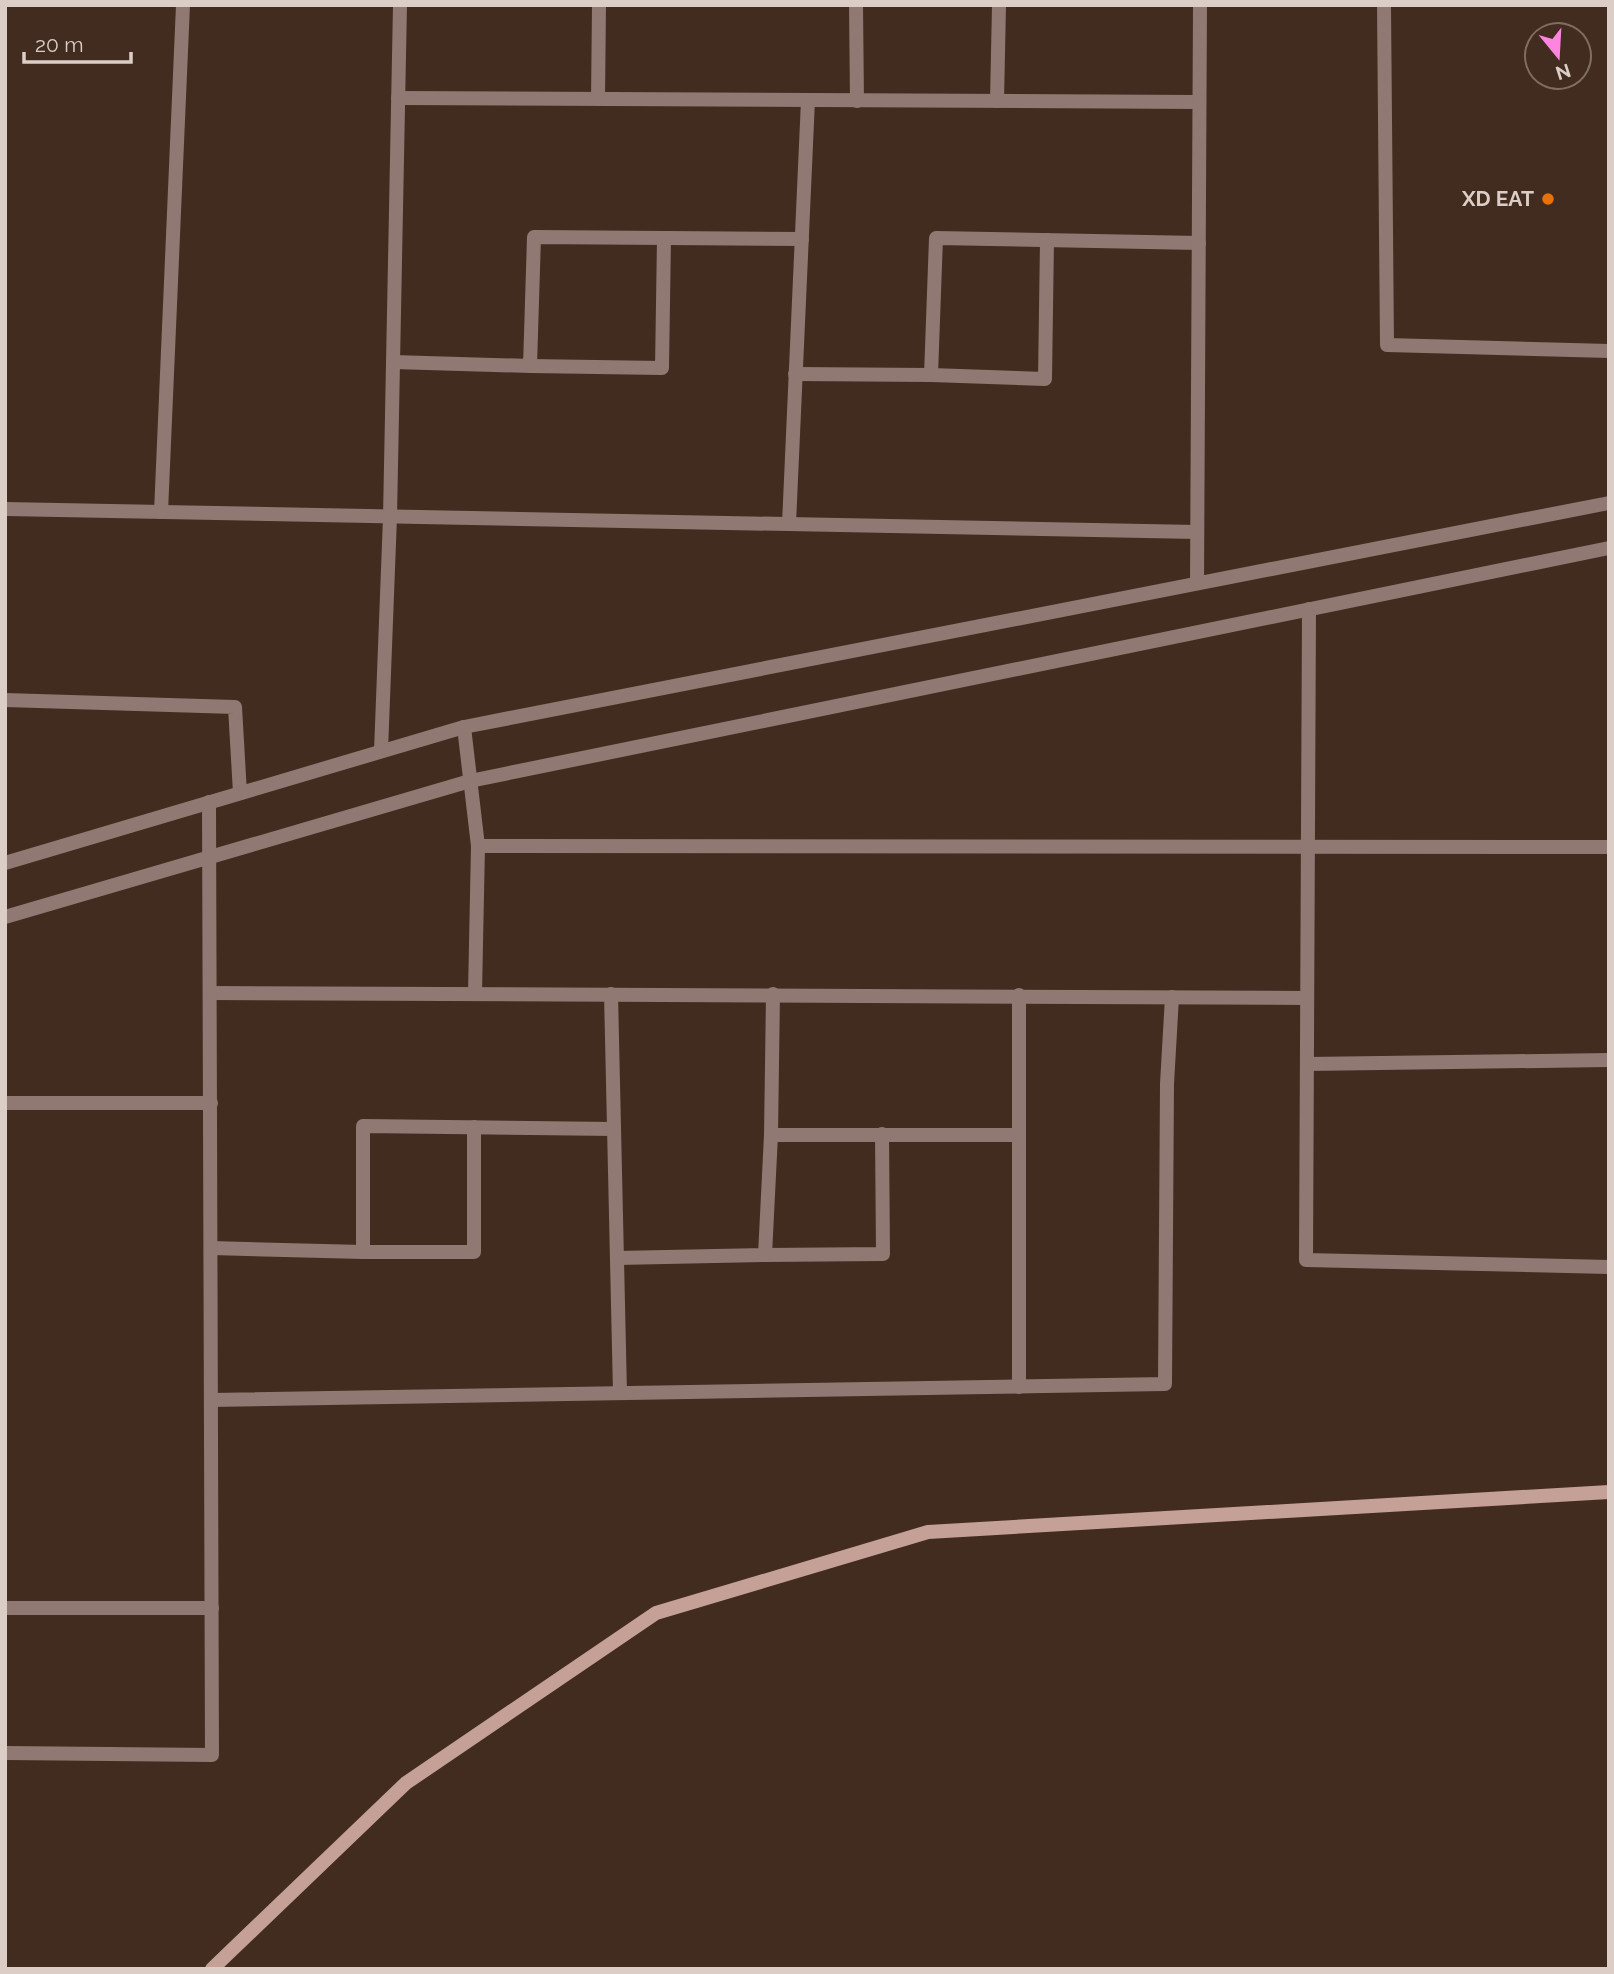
<svg xmlns="http://www.w3.org/2000/svg" width="1614" height="1974" font-family="Raleway,sans-serif">
<style>
.lines{fill:none;stroke-linecap:round;stroke-linejoin:round}
.minor{stroke:#907873;stroke-width:14}
.tertiary{stroke:#907873;stroke-width:14}
.secondary{stroke:#c5a097;stroke-width:14}
.food-dot{fill:#e8710a;stroke:#412c1f;stroke-width:2.5}
.labels{text-anchor:middle;stroke-width:7;stroke-linejoin:round;paint-order:stroke}
.poi-label{font-size:21px;font-weight:bold;fill:#dccec6;stroke:#412c1f;text-anchor:end}
</style>
<rect width="100%" height="100%" fill="#412c1f"/>
<g class="lines">
<g class="minor">
<path d="M856 5 857 101"/>
<path d="M1384 5 1387 345 1609 351"/>
<path d="M398 98 1199 102"/>
<path d="M598 99 599 5"/>
<path d="M997 101 999 5"/>
<path d="M393 362 530 366 534 237 802 239"/>
<path d="M530 366 662 368 664 238"/>
<path d="M795 374 931 375 936 238 1199 243"/>
<path d="M931 375 1045 379 1047 240"/>
<path d="M5 509 1197 532"/>
<path d="M161 512 183 5"/>
<path d="M789 524 808 100"/>
<path d="M1197 583 1200 5"/>
<path d="M1309 609 1306 1260 1609 1267"/>
<path d="M5 700 235 707 240 793"/>
<path d="M464 727 478 846"/>
<path d="M381 751 390 517 400 5"/>
<path d="M210 993 1307 998"/>
<path d="M475 993 478 846 1609 847"/>
<path d="M611 994 620 1393"/>
<path d="M1307 1064 1609 1060"/>
<path d="M5 1103H211"/>
<path d="M771 1135 773 994"/>
<path d="M211 1248 363 1252V1126L614 1129"/>
<path d="M363 1252H474V1127"/>
<path d="M765 1255 883 1254 882 1134"/>
<path d="M617 1258 765 1255 771 1135H1019"/>
<path d="M1019 1387V995"/>
<path d="M211 1400 1165 1384 1167 1084 1172 997"/>
<path d="M5 1608H212"/>
<path d="M5 1753 212 1755 209 802"/>
</g>
<g class="tertiary">
<path d="M5 863 464 727 1609 503"/>
<path d="M5 917 470 781 1609 548"/>
</g>
<path class="secondary" d="M212 1969 406 1783 656 1613 928 1532 1609 1492"/>
</g>
<circle class="food-dot" cx="1548" cy="199" r="7"/>
<g class="labels">
<g class="poi-label">
<text x="1534" y="206">XD EAT</text>
</g>
</g>
<rect width="1614" height="1974" fill="none" stroke="#dccec6" stroke-width="14"/>
<g transform="translate(1558 56) rotate(162)"><circle r="33" fill="#412c1f" stroke="#7f6d62" stroke-width="2"/>
<path d="M0-5L12 26L0 18L-12 26Z" fill="#fe85df"/>
<text y="-10" font-size="19" font-weight="bold" text-anchor="middle" fill="#dccec6">N</text>
</g>
<path d="M24 52v10h107v-10" fill="none" stroke="#dccec6" stroke-width="3.5"/>
<text x="35" y="52" font-size="21" fill="#dccec6" stroke="#412c1f" stroke-width="5" paint-order="stroke">20 m</text>
</svg>
